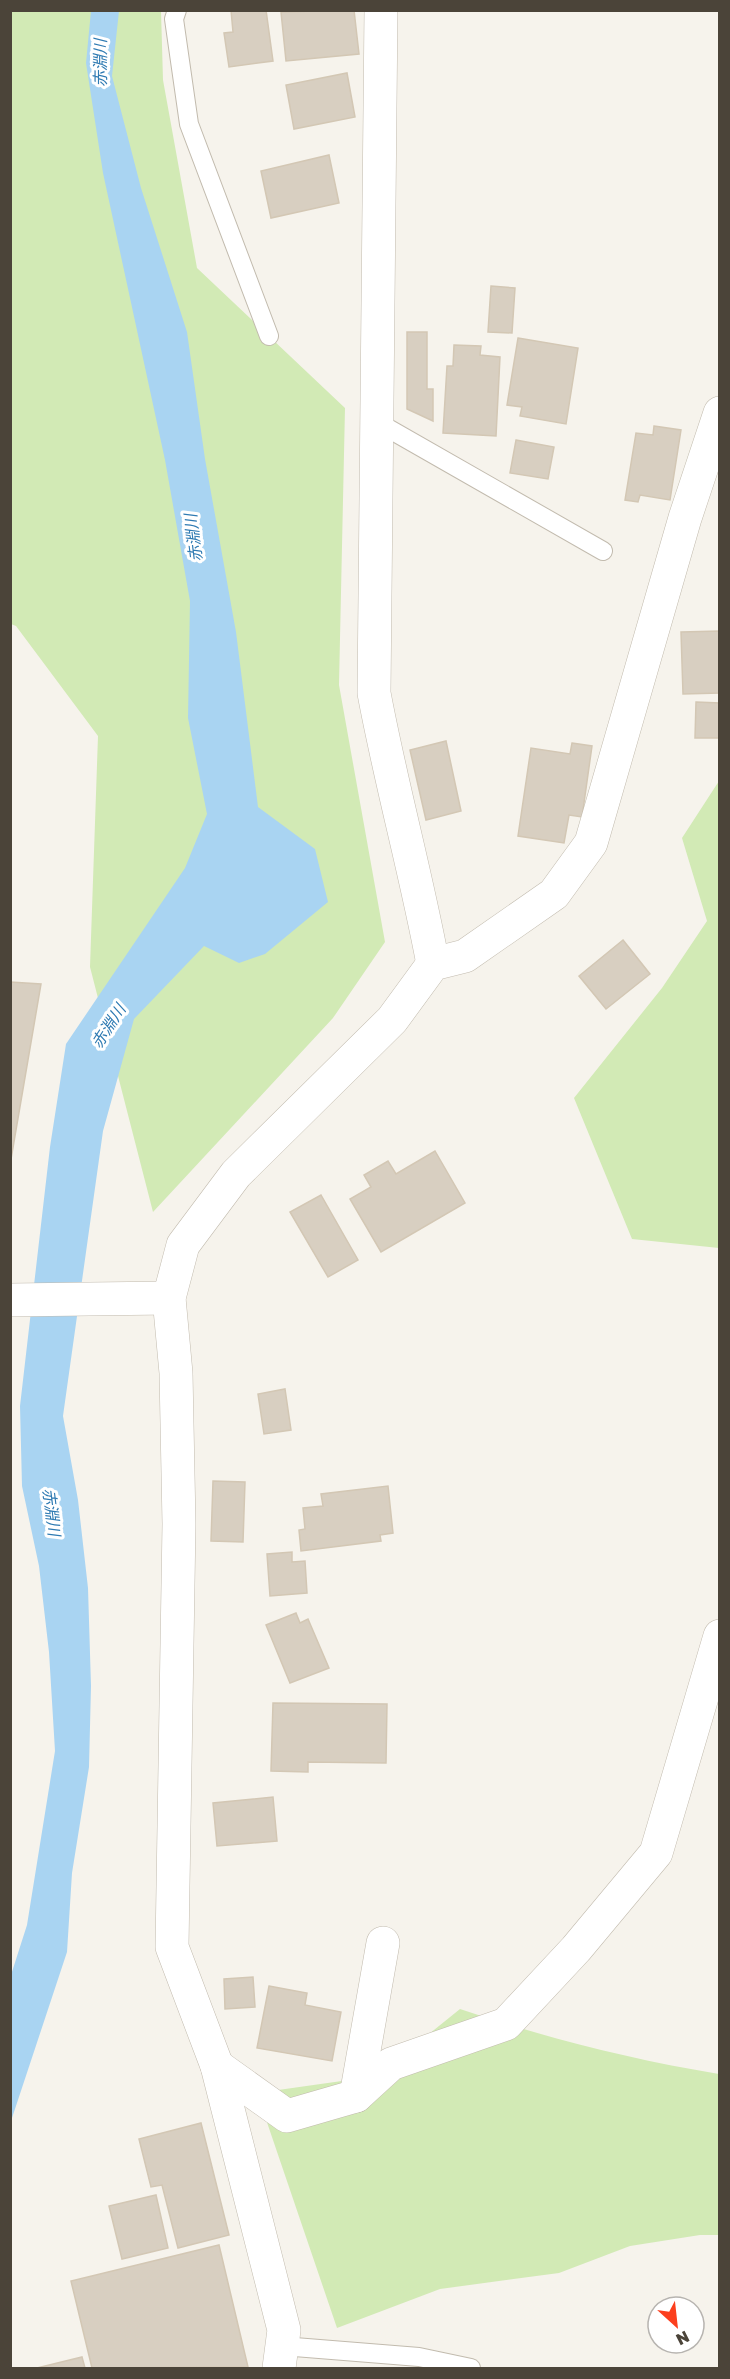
<svg xmlns="http://www.w3.org/2000/svg" width="730" height="2379" font-family="'Golos Text','Noto Sans JP',sans-serif">
<style>
.green{fill:#d2eab5}
.water{fill:#a9d4f2}
.building{fill:#d8cfc1;stroke:#d3c7b4;stroke-width:1.5}
.lines{fill:none;stroke-linecap:round;stroke-linejoin:round}
.service-casing{stroke:#c2bbae;stroke-width:20}
.minor-casing{stroke:#c2bbae;stroke-width:34}
.service{stroke:#fff;stroke-width:18}
.minor{stroke:#fff;stroke-width:33}
.labels{text-anchor:middle;stroke-width:6;stroke-linejoin:round;paint-order:stroke}
.water-label{font-size:16px;font-style:italic;fill:#2e7ab2;stroke:#fff}
</style>
<rect width="100%" height="100%" fill="#f6f3ec"/>
<g class="green">
<path d="M10 11H161L163 80 197 268 345 408 339 685 385 942 333 1018 153 1212 90 967 98 736 16 626 11 624Z"/>
<path d="M719 781 720 1248H719L632 1239 574 1098 662 988 707 921 682 838Z"/>
<path d="M460 2009C547 2038 629 2059 719 2074V2235H700L630 2246 559 2273 440 2289 337 2328 257 2093 377 2076Z"/>
</g>
<path class="water" d="M91 11H119L112 76 141 188 187 332 205 459 236 632 258 807 315 849 328 902 265 954 239 963 204 946 134 1019 103 1131 63 1416 78 1500 88 1588 91 1686 89 1767 72 1873 67 1952 11 2121V1975L27 1925 55 1751 49 1652 39 1566 22 1486 20 1406 50 1147 66 1044 185 868 207 814 188 718 190 601 165 460 103 173 86 63Z"/>
<g class="building">
<path d="M231 10H266L273 61 229 67 224 33 233 32Z"/>
<path d="M354 10 359 54 286 61 281 12Z"/>
<path d="M347 73 355 117 294 129 286 85Z"/>
<path d="M329 155 339 203 271 218 261 171Z"/>
<path d="M491 286 515 288 512 333 488 332Z"/>
<path d="M407 332H427V389H433V421L407 409Z"/>
<path d="M518 338 578 348 566 424 520 416 522 407 507 405Z"/>
<path d="M454 345 481 346 480 355 500 357 496 436 443 433 447 366H453Z"/>
<path d="M654 426 681 430 670 500 640 495 638 502 625 500 636 433 653 435Z"/>
<path d="M516 440 554 447 548 479 510 473Z"/>
<path d="M720 631V693L683 694 681 632Z"/>
<path d="M696 702 720 703V738H695Z"/>
<path d="M446 741 461 811 426 820 410 750Z"/>
<path d="M572 743 592 746 582 817 569 815 564 843 518 836 531 748 570 754Z"/>
<path d="M623 940 650 974 606 1009 579 976Z"/>
<path d="M10 982 41 984 10 1165Z"/>
<path d="M435 1151 465 1203 381 1252 350 1199 371 1187 364 1175 388 1161 396 1174Z"/>
<path d="M321 1195 358 1260 328 1277 290 1212Z"/>
<path d="M285 1389 291 1430 264 1434 258 1394Z"/>
<path d="M213 1481 245 1482 243 1542 211 1541Z"/>
<path d="M388 1486 393 1533 380 1535 381 1541 301 1551 299 1530 305 1529 303 1508 323 1506 321 1494Z"/>
<path d="M292 1552V1562L305 1561 307 1593 270 1596 267 1554Z"/>
<path d="M296 1613 300 1623 308 1619 329 1668 290 1683 266 1625Z"/>
<path d="M273 1703 387 1704 386 1763 308 1762V1772L271 1771Z"/>
<path d="M273 1797 277 1841 217 1846 213 1803Z"/>
<path d="M253 1977 255 2007 225 2009 224 1979Z"/>
<path d="M269 1986 307 1993 305 2005 341 2012 332 2061 257 2048Z"/>
<path d="M201 2123 229 2235 178 2248 162 2185 151 2187 139 2139Z"/>
<path d="M156 2195 168 2248 122 2259 109 2206Z"/>
<path d="M219 2245 248 2367 92 2368 71 2281Z"/>
<path d="M82 2357 85 2368H37Z"/>
</g>
<g class="lines">
<g class="service-casing">
<g id="service">
<path d="M177 10 174 19 189 124 269 336"/>
<path d="M377 422 603 551"/>
<path d="M282 2346 419 2357 471 2368"/>
</g>
</g>
<g class="minor-casing">
<g id="minor">
<path d="M381 10 374 693C391 784 416 873 433 964"/>
<path d="M10 1300 169 1298"/>
<path d="M217 2066 287 2116 356 2096 391 2064 506 2024 576 1949 656 1853 720 1636"/>
<path d="M356 2096 383 1943"/>
<path d="M279 2368 284 2330 217 2066 172 1947 179 1524 176 1373 169 1298 183 1245 236 1174 392 1020 433 964 465 956 554 894 591 843 685 518 720 413"/>
</g>
</g>
<use href="#service" class="service"/>
<use href="#minor" class="minor"/>
</g>
<g class="labels">
<g class="water-label">
<text transform="translate(100 63) rotate(-90)" y="6">赤淵川</text>
<text transform="translate(193 538) rotate(-97)" y="6">赤淵川</text>
<text transform="translate(108 1026) rotate(-57)" y="6">赤淵川</text>
<text transform="translate(52 1512) rotate(83)" y="6">赤淵川</text>
</g>
</g>
<rect width="730" height="2379" fill="none" stroke="#4b4439" stroke-width="24"/>
<g transform="translate(676 2325) rotate(153)"><circle r="28" fill="#ffffff" stroke="#b7b4b0" stroke-width="1.5"/>
<path d="M0-4.5L10 22L0 15L-10 22Z" fill="#fc3f1d"/>
<text y="-9" font-size="16" font-weight="bold" text-anchor="middle" fill="#4b4439">N</text>
</g>
</svg>
